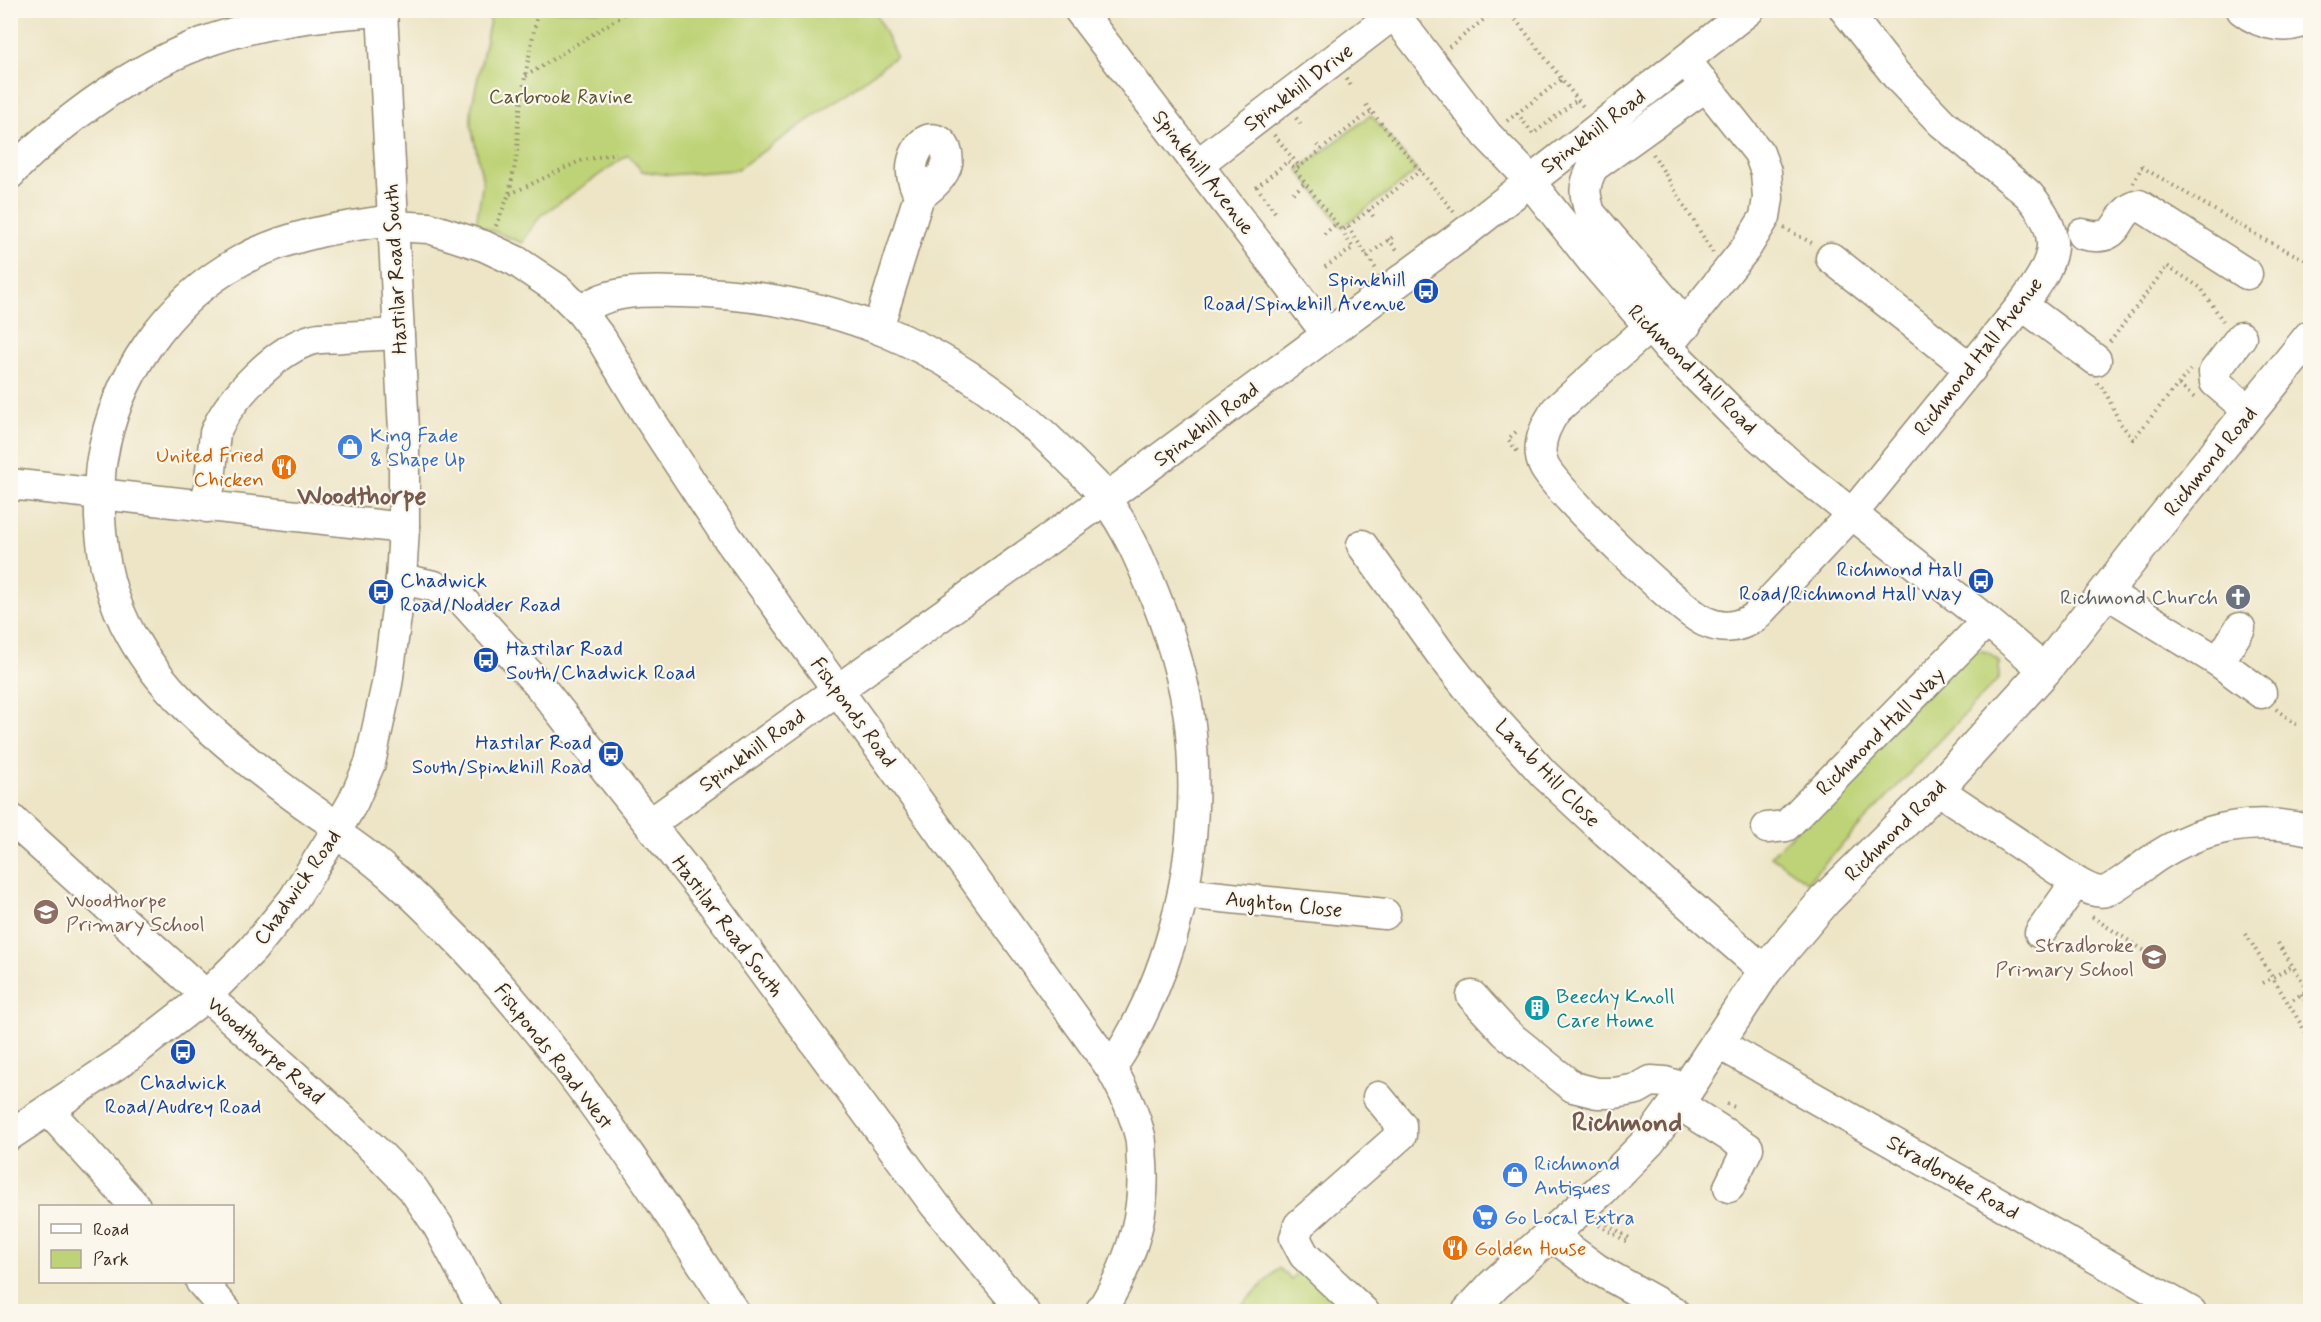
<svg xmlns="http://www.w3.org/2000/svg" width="2321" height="1322" font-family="Mynerve,sans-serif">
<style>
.green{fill:#bed377;stroke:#7c7e4a;stroke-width:1.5}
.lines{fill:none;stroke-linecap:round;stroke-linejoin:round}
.minor-casing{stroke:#948872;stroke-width:33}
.major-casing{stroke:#948872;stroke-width:36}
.path{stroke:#948872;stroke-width:4;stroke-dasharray:1.5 4.5;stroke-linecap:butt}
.minor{stroke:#fff;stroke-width:30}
.major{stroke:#fff;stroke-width:33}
.labels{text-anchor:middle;stroke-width:4.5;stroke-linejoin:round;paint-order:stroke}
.street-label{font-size:21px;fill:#3b2a1e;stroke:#fbf7ec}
.park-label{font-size:21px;fill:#5c5434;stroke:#fbf7ec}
.transit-label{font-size:21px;fill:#164399;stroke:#fbf7ec;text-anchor:end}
.shop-label{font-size:21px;fill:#366cbe;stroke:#fbf7ec;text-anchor:start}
.food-label{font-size:21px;fill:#c56008;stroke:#fbf7ec;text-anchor:end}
.worship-label{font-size:21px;fill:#5b616d;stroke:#fbf7ec;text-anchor:end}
.education-label{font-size:21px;fill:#785e54;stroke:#fbf7ec;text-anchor:start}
.culture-label{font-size:21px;fill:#0d838f;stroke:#fbf7ec;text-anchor:start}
.district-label{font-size:27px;font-weight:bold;fill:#76594e;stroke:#fbf7ec}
</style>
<rect width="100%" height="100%" fill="#fbf7ec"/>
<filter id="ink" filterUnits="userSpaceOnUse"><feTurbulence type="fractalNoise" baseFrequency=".0167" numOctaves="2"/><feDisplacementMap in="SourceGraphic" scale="12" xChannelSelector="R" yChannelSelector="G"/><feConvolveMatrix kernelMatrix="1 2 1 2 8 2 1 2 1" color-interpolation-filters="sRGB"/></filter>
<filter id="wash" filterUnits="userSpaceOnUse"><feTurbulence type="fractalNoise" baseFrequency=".008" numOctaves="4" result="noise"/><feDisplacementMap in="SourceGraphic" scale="24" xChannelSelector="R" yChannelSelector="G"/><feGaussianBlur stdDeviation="1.35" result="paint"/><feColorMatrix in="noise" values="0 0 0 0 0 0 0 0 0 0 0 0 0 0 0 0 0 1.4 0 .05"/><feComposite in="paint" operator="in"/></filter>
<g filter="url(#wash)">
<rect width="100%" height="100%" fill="#ede5c6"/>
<g class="green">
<path d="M492 11H875L896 56 846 94 736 170 669 175 642 171 628 155 540 216 522 243 476 224 483 182 471 125V110Z"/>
<path d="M1371 115 1417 171 1342 227 1298 170Z"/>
<path d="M1973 650 1988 652 1999 661V678L1807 882 1771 856 1941 677Z"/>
<path d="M1279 1268 1291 1279 1300 1269 1345 1312H1235Z"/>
</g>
</g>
<g filter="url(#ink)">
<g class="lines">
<g class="minor-casing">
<g id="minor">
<path d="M1079 10 1327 334"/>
<path d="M2242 10C2261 25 2290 32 2310 17"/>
<path d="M1394 14 1487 135 1519 168 1594 263 1667 347 1738 418 1798 471 1987 621 2045 670"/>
<path d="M1198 164 1399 10"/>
<path d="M10 174C29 152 53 133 75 116 113 87 157 60 202 43 259 22 322 14 382 11L404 430V528L401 579 387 684 370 763 353 802 335 833 293 900 252 950 206 996 129 1056 10 1135"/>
<path d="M392 226 429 228 484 246 516 261 559 290 581 312 602 340 649 418 727 537 1111 1068C1123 1089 1134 1112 1140 1136 1142 1144 1141 1154 1142 1163 1146 1217 1129 1267 1100 1312"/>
<path d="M2082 234C2125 245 2112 212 2139 205L2247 274"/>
<path d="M1831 258 1971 369"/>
<path d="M2022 305 2096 360"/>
<path d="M581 312C606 289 648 291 680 292 832 294 951 344 1059 449 1075 465 1092 481 1107 498"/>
<path d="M1686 325 1590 213C1584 193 1583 186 1593 167L1706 86"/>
<path d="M878 328 919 196C917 189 912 181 912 173 911 161 919 135 936 140 941 141 944 145 946 150 953 169 934 186 919 196"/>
<path d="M1648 328 1556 410C1545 426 1535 447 1544 466 1556 491 1681 612 1706 622 1724 630 1738 627 1754 618L1852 514 2022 305C2054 263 2067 237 2028 194L1942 123 1896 75 1845 10"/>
<path d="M2241 337 2214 372 2215 382 2250 412"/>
<path d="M1667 347 1746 248 1765 217 1768 198 1766 172 1759 153 1686 61"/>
<path d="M10 484 404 528"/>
<path d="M1105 499C1127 528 1142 563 1155 596 1174 644 1189 695 1192 746 1200 857 1174 975 1111 1068"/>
<path d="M207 507 215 433C229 398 278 348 314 339 323 337 333 338 342 337 361 336 379 335 398 334"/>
<path d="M1362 545 1440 653 1479 702 1544 774 1606 832 1765 971"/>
<path d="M401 579 434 586 462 600 538 684 713 904 935 1205 1024 1312"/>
<path d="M2105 592 2219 662 2261 693"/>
<path d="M2219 662 2240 628"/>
<path d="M1939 787 1953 800 2076 882C2085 887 2095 894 2106 891 2117 887 2144 865 2156 857 2204 826 2254 817 2310 830"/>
<path d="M10 818 327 1105 382 1157 413 1189 438 1226 484 1312"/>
<path d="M651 823 1105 499 1463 234 1749 10"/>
<path d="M339 827C309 809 282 788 254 766 207 728 161 689 131 635 111 600 102 558 100 518 100 498 98 478 102 459 115 377 167 301 240 261 286 235 340 227 392 220"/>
<path d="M1767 828 1786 826 1987 621"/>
<path d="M335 833C375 858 409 891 442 924 558 1039 645 1177 734 1312"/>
<path d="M1183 893 1385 914"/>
<path d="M2040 933 2076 882"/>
<path d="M1472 996 1506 1033 1573 1087 1597 1093H1615L1637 1089 1651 1081 1665 1082 1687 1089"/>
<path d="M1716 1042 2191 1312"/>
<path d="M1677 1103 1748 1148 1729 1187"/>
<path d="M48 1110 135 1206"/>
<path d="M1551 1235 1597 1269 1674 1312"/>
<path d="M201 1282 227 1312"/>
<path d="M1364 1312 1304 1255 1295 1238 1299 1225 1401 1135V1125L1378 1097"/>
</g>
</g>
<g class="major-casing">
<path id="major" d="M1469 1312 1494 1285 1602 1189 1649 1141 1687 1089 1765 971 1825 900 1939 787 2045 670 2157 526 2310 337"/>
</g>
<g class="path">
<path d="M1508 10 1585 109"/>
<path d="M1449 47 1496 10"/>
<path d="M526 76 620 17 628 10"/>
<path d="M1346 79 1352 87"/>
<path d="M1366 105 1371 111"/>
<path d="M1517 113 1533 134 1578 99"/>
<path d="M1296 118 1302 126"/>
<path d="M1507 121 1561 80"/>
<path d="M1274 135 1299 166"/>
<path d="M1317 145 1321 150"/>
<path d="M1653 154 1713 253"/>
<path d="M1421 170 1342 231 1295 170 1371 111 1454 212"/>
<path d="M2133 183 2142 167 2265 240 2310 262"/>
<path d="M1293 193 1305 183"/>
<path d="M510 194 580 161 616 153"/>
<path d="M1369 210 1375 219"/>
<path d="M1275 212 1257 187 1288 161 1295 170"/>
<path d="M496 226 509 194 517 155 518 122 525 77 538 10"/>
<path d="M1348 227 1376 269"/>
<path d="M1784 228 1812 243"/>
<path d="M1324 234 1336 224"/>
<path d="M1388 239 1399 252"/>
<path d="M1367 256 1394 236"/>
<path d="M1325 267 1353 248 1342 231"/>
<path d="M2110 342 2167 266 2201 288 2223 321"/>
<path d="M2097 383 2104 389 2120 423 2133 439 2190 370"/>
<path d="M2179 385 2197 400"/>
<path d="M1517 451 1508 439 1518 430"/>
<path d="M2276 709 2297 725V728"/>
<path d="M2092 917 2148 953 2151 958 2148 965"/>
<path d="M2246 934 2310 1039"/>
<path d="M2278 943 2308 990 2289 1002"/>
<path d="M2263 983 2294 965"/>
<path d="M2301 994 2310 1008"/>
<path d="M1727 1104 1737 1108"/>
<path d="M1602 1221 1631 1239"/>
<path d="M1599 1225 1629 1243"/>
<path d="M1294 1312 1298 1310 1309 1312"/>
</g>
<use href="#minor" class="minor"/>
<use href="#major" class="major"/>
</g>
</g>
<defs>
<g id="bus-disc" transform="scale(1.35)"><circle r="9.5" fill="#1a4fb4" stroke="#fbf7ec"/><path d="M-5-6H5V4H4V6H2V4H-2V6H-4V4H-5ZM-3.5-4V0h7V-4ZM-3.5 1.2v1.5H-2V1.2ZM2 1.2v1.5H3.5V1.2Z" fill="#fff"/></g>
<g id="shop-disc" transform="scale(1.35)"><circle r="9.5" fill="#3f7fe0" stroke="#fbf7ec"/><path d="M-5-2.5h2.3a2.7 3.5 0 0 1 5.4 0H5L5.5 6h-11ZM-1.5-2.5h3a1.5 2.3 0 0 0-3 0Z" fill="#fff"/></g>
<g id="restaurant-disc" transform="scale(1.35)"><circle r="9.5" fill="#e8710a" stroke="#fbf7ec"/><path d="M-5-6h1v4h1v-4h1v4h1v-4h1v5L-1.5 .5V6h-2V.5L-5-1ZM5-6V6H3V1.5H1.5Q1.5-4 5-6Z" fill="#fff"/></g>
<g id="church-disc" transform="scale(1.35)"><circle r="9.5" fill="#6b7280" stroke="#fbf7ec"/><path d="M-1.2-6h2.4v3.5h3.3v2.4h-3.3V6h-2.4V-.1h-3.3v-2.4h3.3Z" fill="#fff"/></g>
<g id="school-disc" transform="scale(1.35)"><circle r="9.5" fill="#8d6e63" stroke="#fbf7ec"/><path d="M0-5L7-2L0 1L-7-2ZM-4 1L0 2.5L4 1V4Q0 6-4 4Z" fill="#fff"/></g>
<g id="building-disc" transform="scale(1.35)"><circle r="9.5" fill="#0f9aa8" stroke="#fbf7ec"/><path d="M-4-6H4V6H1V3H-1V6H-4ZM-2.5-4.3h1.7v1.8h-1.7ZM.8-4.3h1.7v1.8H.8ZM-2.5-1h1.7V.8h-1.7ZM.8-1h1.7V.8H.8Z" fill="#fff"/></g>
<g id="supermarket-disc" transform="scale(1.35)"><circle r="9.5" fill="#3f7fe0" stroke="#fbf7ec"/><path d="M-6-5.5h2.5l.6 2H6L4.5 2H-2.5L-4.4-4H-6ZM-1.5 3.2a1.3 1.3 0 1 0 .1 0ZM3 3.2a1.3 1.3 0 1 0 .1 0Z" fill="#fff"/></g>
</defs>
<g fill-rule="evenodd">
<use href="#bus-disc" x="1426" y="291"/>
<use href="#shop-disc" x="350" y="447"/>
<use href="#restaurant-disc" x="284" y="467"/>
<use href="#bus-disc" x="1981" y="581"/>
<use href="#bus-disc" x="381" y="592"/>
<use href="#church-disc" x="2238" y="597"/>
<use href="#bus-disc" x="486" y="660"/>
<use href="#bus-disc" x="611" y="754"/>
<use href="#school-disc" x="46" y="912"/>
<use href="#school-disc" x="2154" y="957"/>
<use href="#building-disc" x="1537" y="1008"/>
<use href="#bus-disc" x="183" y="1052"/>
<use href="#shop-disc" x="1515" y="1175"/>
<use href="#supermarket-disc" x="1485" y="1217"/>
<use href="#restaurant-disc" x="1455" y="1248"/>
</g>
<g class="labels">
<g class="street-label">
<text transform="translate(1298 87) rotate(-37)" y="7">Spinkhill Drive</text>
<text transform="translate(1593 131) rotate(-37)" y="7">Spinkhill Road</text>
<text transform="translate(1204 172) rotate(52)" y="7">Spinkhill Avenue</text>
<text transform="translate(395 269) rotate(-93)" y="7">Hastilar Road South</text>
<text transform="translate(1978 356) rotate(-52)" y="7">Richmond Hall Avenue</text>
<text transform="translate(1693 369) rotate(45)" y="7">Richmond Hall Road</text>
<text transform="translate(1206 424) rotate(-37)" y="7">Spinkhill Road</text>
<text transform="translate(2210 461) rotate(-51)" y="7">Richmond Road</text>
<text transform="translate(854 712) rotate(54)" y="7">Fishponds Road</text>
<text transform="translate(1880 731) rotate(-45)" y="7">Richmond Hall Way</text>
<text transform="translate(752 750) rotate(-36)" y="7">Spinkhill Road</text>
<text transform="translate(1548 773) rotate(46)" y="7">Lamb Hill Close</text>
<text transform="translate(1895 830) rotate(-45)" y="7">Richmond Road</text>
<text transform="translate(297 887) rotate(-55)" y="7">Chadwick Road</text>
<text transform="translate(1284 904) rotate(6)" y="7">Aughton Close</text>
<text transform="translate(728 926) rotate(53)" y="7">Hastilar Road South</text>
<text transform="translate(266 1050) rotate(42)" y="7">Woodthorpe Road</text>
<text transform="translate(554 1056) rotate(52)" y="7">Fishponds Road West</text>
<text transform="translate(1953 1177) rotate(30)" y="7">Stradbroke Road</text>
</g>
<g class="park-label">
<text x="561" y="103">Carbrook Ravine</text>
</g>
<g class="transit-label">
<text x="1406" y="286">Spinkhill<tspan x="1406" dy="24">Road/Spinkhill Avenue</tspan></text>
<text x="1962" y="576">Richmond Hall<tspan x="1962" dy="24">Road/Richmond Hall Way</tspan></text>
<text x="400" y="587" text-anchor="start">Chadwick<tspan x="400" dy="24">Road/Nodder Road</tspan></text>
<text x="506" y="655" text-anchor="start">Hastilar Road<tspan x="506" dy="24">South/Chadwick Road</tspan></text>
<text x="592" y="749">Hastilar Road<tspan x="592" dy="24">South/Spinkhill Road</tspan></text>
<text x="183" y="1089" text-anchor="middle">Chadwick<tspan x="183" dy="24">Road/Audrey Road</tspan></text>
</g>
<g class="shop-label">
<text x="370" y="442">King Fade<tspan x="370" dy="24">&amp; Shape Up</tspan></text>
<text x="1534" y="1170">Richmond<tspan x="1534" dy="24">Antiques</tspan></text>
<text x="1504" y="1224">Go Local Extra</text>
</g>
<g class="food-label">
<text x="264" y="462">United Fried<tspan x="264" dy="24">Chicken</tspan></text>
<text x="1474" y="1255" text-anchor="start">Golden House</text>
</g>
<g class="worship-label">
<text x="2218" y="604">Richmond Church</text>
</g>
<g class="education-label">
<text x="66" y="907">Woodthorpe<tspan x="66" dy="24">Primary School</tspan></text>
<text x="2134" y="952" text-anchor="end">Stradbroke<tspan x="2134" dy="24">Primary School</tspan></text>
</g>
<g class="culture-label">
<text x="1556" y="1003">Beechy Knoll<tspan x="1556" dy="24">Care Home</tspan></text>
</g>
<g class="district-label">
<text x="362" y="504">Woodthorpe</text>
<text x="1627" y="1131">Richmond</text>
</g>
</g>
<rect width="2321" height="1322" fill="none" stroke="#fbf7ec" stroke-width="36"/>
<rect x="39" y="1205" width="195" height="78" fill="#fbf7ec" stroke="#aea59a" stroke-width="1.5"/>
<rect x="51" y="1224" width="30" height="9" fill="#ffffff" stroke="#aea59a" stroke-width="1.5"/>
<text x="93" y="1235" font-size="18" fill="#3b2a1e">Road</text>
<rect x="51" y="1250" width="30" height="18" fill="#bed377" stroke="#aea59a" stroke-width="1.5"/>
<text x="93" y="1265" font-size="18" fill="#3b2a1e">Park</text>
</svg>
